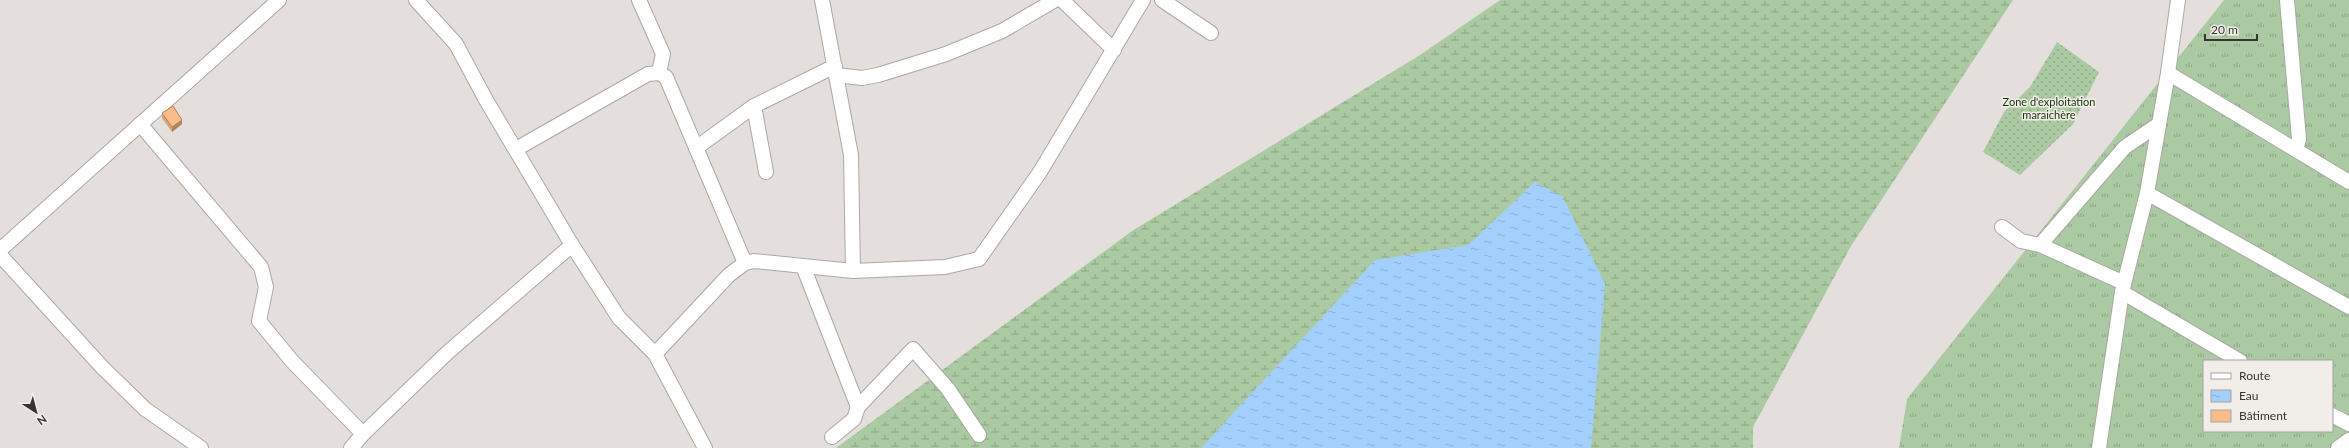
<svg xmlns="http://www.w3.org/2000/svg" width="2349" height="448" font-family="Lato,sans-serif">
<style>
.grass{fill:url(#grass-tufts);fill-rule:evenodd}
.wetland{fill:url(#wetland-marsh)}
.garden{fill:url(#garden-dots)}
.water{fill:url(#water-ripples)}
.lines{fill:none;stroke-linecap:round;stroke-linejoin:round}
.street-casing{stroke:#aca8a4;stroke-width:16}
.street{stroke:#fff;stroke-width:14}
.wall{fill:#d7a376}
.shaded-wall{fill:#af8460}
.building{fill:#fabd89;stroke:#af8460}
.labels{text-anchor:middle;stroke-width:3;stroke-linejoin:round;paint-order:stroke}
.park-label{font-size:11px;fill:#133208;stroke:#f1ede9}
</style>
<defs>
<pattern id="grass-tufts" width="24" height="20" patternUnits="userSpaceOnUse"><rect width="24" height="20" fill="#abcaa3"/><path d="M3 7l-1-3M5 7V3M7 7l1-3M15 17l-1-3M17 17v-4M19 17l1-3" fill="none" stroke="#8ca586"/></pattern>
<pattern id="wetland-marsh" width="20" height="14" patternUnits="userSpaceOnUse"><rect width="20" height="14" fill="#abcaa3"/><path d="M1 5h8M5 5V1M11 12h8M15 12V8" fill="none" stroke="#8ca586"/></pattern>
<pattern id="garden-dots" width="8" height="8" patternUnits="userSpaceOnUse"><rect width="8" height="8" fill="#abcaa3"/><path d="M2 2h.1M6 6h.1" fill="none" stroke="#8ca586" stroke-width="1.8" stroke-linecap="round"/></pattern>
<pattern id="water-ripples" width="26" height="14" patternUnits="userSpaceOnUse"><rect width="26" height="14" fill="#a2cffb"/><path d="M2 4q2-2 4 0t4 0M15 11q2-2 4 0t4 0" fill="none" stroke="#8cb2d8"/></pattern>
</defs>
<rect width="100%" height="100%" fill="#e4dfdc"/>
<path class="grass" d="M2224 0H2349V448H1899L1907 399ZM2204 361H2332V431H2204Z"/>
<path class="wetland" d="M1500 0H2013L1851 246 1753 427V448H836L1132 231 1420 55Z"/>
<path class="garden" d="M2057 42 2099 72 2073 124 2020 175 1983 152 2004 112 2030 87Z"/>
<path class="water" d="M1535 182 1563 197 1605 284 1591 448H1201L1375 260 1468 245Z"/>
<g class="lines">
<g class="street-casing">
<g id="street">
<path d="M416 0 456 44 486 100 572 245 619 318 655 354 705 448"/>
<path d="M639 0 663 54 659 73"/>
<path d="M822 0 851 155 853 271"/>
<path d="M1062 0 1114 50"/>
<path d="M1162 0 1211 33"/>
<path d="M2287 0 2299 139 2296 150"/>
<path d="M2168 73 2349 182"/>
<path d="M836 75 862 78 878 75 946 54 1002 31 1055 0"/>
<path d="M754 106 766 172"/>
<path d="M140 124 261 267 266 287 259 321 292 361 363 434"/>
<path d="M696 148 754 106 835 66"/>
<path d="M516 149 648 74 659 73 666 77 745 263"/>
<path d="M2147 193 2349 307"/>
<path d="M2002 227 2021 241 2040 245 2124 283"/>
<path d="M2040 245 2125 147 2159 124"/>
<path d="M0 250 279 0"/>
<path d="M0 255 102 367 145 409 201 448"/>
<path d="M803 266 858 407"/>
<path d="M2122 292 2240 361"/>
<path d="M655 354 729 275 745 263 754 261 853 271 945 267 979 259 1040 172 1143 0"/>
<path d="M2332 415 2349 424"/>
<path d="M832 437 854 419 858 407 913 349 948 389 979 435"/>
<path d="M351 448 363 434 447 353 572 245"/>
<path d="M2099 448 2122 292 2147 193 2168 73 2178 0"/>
<path d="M2338 448 2349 440"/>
</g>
</g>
<use href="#street" class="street"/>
</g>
<path class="wall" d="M162 113 182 124 172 132 162 118Z"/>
<path class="shaded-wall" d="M182 120V124L172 132V127Z"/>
<path class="building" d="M173 106 182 120 172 127 162 113Z"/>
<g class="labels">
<g class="park-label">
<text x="2049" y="106">Zone d'exploitation<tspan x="2049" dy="13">maraichère</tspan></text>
</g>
</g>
<rect x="2203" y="360" width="130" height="72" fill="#f1ede9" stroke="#a7a3a1"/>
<rect x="2211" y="373" width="20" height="6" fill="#ffffff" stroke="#a7a3a1"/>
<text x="2239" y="380" font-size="12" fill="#373534">Route</text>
<rect x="2211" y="390" width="20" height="12" fill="url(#water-ripples)" stroke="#a7a3a1"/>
<text x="2239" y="400" font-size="12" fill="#373534">Eau</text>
<rect x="2211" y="410" width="20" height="12" fill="#fabd89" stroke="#a7a3a1"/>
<text x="2239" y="420" font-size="12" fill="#373534">Bâtiment</text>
<g transform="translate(36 412) rotate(144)" stroke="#f1ede9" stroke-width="3" paint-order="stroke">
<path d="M0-3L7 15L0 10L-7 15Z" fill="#373534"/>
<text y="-6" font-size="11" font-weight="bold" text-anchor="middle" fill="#373534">N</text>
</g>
<path d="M2205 34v6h52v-6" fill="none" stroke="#373534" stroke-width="2"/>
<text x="2211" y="34" font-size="12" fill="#373534" stroke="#f1ede9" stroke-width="3" paint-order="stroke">20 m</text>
</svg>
